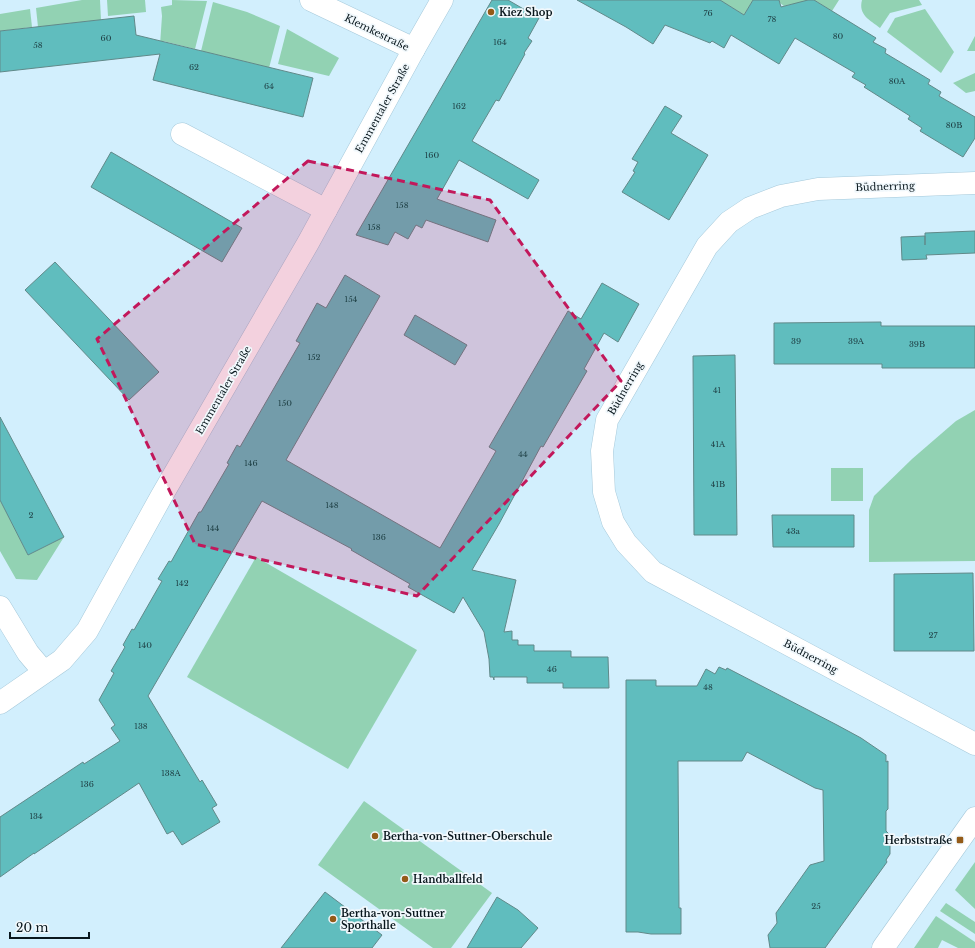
<svg xmlns="http://www.w3.org/2000/svg" width="975" height="948" font-family="'Libre Baskerville',serif">
<style>
.green{fill:#92d2b3}
.building{fill:#60bdbe;stroke:#618989}
.lines{fill:none;stroke-linecap:round;stroke-linejoin:round}
.minor-casing{stroke:#a6c9da;stroke-width:23}
.minor{stroke:#fff;stroke-width:22}
.marked{fill:#c2185b;fill-opacity:0.2;stroke:#c2185b;stroke-width:3;stroke-dasharray:8 5;stroke-linejoin:round}
.poi-dot{fill:#945b18;stroke:#f1f8fc;stroke-width:1.5}
.labels{text-anchor:middle;stroke-width:3.5;stroke-linejoin:round;paint-order:stroke}
.number-label{font-size:8px;fill:#1f4045}
.poi-label{font-size:10px;font-weight:bold;fill:#09171d;stroke:#f1f8fc;text-anchor:start}
.street-label{font-size:10px;fill:#09171d;stroke:#f1f8fc}
</style>
<rect width="100%" height="100%" fill="#d2effd"/>
<g class="green">
<path d="M82 0H100L101 20 38 27 36 8Z"/>
<path d="M107 0H145L146 12 108 16Z"/>
<path d="M172 0 207 1 195 49 163 41 162 45H160L162 16 161 7 172 5Z"/>
<path d="M720 0H753L744 15Z"/>
<path d="M779 0H839L832 11 816 1 795 13 793 4 784 6 780 3Z"/>
<path d="M862 0H919L922 5 890 13 880 28C870 20 858 15 862 0Z"/>
<path d="M213 2 247 12 280 26 269 68 201 51Z"/>
<path d="M30 9 32 27 0 31V14Z"/>
<path d="M925 9 954 52 941 73 887 32 895 18Z"/>
<path d="M287 29 339 58 329 76 278 64Z"/>
<path d="M975 36V51H967Z"/>
<path d="M975 73V91L966 93 953 83Z"/>
<path d="M975 410V561L869 562V510L874 496 912 459 956 421Z"/>
<rect x="831" y="468" width="32" height="33"/>
<path d="M0 500 28 555 64 537 37 580 16 579 0 551Z"/>
<path d="M256 557 417 650 348 769 187 677Z"/>
<path d="M364 801 492 893 451 948H433L318 865Z"/>
<path d="M975 862V909L955 890Z"/>
<path d="M946 903 975 922V934L940 911Z"/>
<path d="M936 916 975 942V948H958L942 940 938 948H914Z"/>
</g>
<g class="building">
<path d="M492 0H508L539 18 528 38 532 41 524 53 525 54 499 101 496 100 472 141 539 180 528 199 459 160 437 199 496 220 488 242 426 220 422 228 416 225 408 239 395 232 388 245 356 235Z"/>
<path d="M577 0H720L744 15 753 0H779L781 7 808 0H814L876 38 873 42 886 49 885 53 930 80 928 84 941 92 939 96 975 117V138L963 157 920 131 922 128 908 119 910 116 864 87 866 85 852 77 855 73 795 38 779 64 731 35 724 48 712 41 710 43 665 25 653 44 626 27Z"/>
<path d="M134 16 136 35 313 78 303 117 153 80 160 54 0 72V31Z"/>
<path d="M665 106 682 116 671 133 708 155 669 220 622 192 635 172 633 171 638 162 632 159Z"/>
<path d="M111 152 242 228 222 262 91 187Z"/>
<path d="M975 231V253L926 255 927 259 902 260 901 237 925 236V245V233Z"/>
<path d="M55 262 159 372 129 400 25 290Z"/>
<path d="M345 275 380 296 286 460 440 548 496 451 489 447 568 311 581 319 602 283 639 304 618 342 604 333 584 369 587 371 543 447 541 446 499 524 472 570 516 580 504 632 512 631V640H518V645H534V651H571V657H608L609 688H563V683H527V677H494V680L493 677H490L489 659 484 632 463 597 454 613 408 587 410 584 351 550 352 549 262 501 148 696 200 782 202 780 217 805 212 808 220 822 182 845 173 831 167 834 139 783 34 854V853L0 877V817L83 762 84 764 120 741 111 728 115 725 99 700 114 673 111 671 125 647 123 645 132 629 134 630 162 581 158 579 169 561 171 562 199 512H201L229 464 227 463 237 445 240 447 300 343 296 341 317 303 326 308Z"/>
<path d="M415 315 467 345 455 365 404 335Z"/>
<path d="M881 322V326H975V368H882V364H774V323Z"/>
<path d="M735 355 737 535H694L693 356Z"/>
<path d="M0 417 64 537 28 555 0 500Z"/>
<path d="M772 515H854V547H773Z"/>
<path d="M973 573 974 651H894V574Z"/>
<path d="M719 667 726 670 727 668 837 725 861 738 886 755V762L888 761V809L886 811V831L890 835V854L886 860 887 862 825 948H770L768 935 777 923 776 913 810 865 824 861 823 790 815 788 747 752 742 761H678L679 908H681V934H651L638 932H626V680H656V686H697L706 669 715 674Z"/>
<path d="M325 892 382 935 372 948H281Z"/>
<path d="M497 897 518 910 538 928 521 948H467Z"/>
</g>
<g class="lines">
<g class="minor-casing">
<g id="minor">
<path d="M311 0 414 49"/>
<path d="M182 134 326 210"/>
<path d="M975 183 818 189 781 196 750 208 729 222 707 246 607 420 602 451 604 492 613 522 626 543 653 572 975 744"/>
<path d="M0 607 28 653 44 672"/>
<path d="M0 703 62 660 87 631 161 497 308 243 414 49 442 0"/>
<path d="M883 948 975 818"/>
</g>
</g>
<use href="#minor" class="minor"/>
</g>
<path class="marked" d="M308 161 490 200 621 381 417 596 195 544 97 339Z"/>
<g class="poi-dot">
<circle cx="491" cy="12" r="4"/>
<circle cx="375" cy="836" r="4"/>
<rect x="956" y="836" width="8" height="8" rx="2"/>
<circle cx="405" cy="879" r="4"/>
<circle cx="333" cy="919" r="4"/>
</g>
<g class="labels">
<g class="number-label">
<text x="708" y="16">76</text>
<text x="772" y="22">78</text>
<text x="838" y="39">80</text>
<text x="106" y="41">60</text>
<text x="500" y="45">164</text>
<text x="38" y="48">58</text>
<text x="194" y="70">62</text>
<text x="897" y="84">80A</text>
<text x="269" y="89">64</text>
<text x="459" y="109">162</text>
<text x="954" y="128">80B</text>
<text x="432" y="158">160</text>
<text x="402" y="208">158</text>
<text x="374" y="230">158</text>
<text x="351" y="302">154</text>
<text x="796" y="344">39</text>
<text x="856" y="344">39A</text>
<text x="917" y="347">39B</text>
<text x="314" y="360">152</text>
<text x="717" y="393">41</text>
<text x="285" y="406">150</text>
<text x="718" y="447">41A</text>
<text x="523" y="457">44</text>
<text x="251" y="466">146</text>
<text x="718" y="487">41B</text>
<text x="332" y="508">148</text>
<text x="31" y="518">2</text>
<text x="213" y="531">144</text>
<text x="793" y="534">43a</text>
<text x="379" y="540">136</text>
<text x="182" y="586">142</text>
<text x="933" y="638">27</text>
<text x="145" y="648">140</text>
<text x="552" y="672">46</text>
<text x="708" y="690">48</text>
<text x="141" y="729">138</text>
<text x="171" y="776">138A</text>
<text x="87" y="787">136</text>
<text x="36" y="819">134</text>
<text x="816" y="909">25</text>
</g>
<g class="poi-label">
<text x="499" y="16">Kiez Shop</text>
<text x="383" y="840">Bertha-von-Suttner-Oberschule</text>
<text x="952" y="844" text-anchor="end">Herbststraße</text>
<text x="413" y="883">Handballfeld</text>
<text x="341" y="917">Bertha-von-Suttner<tspan x="341" dy="12">Sporthalle</tspan></text>
</g>
<g class="street-label">
<text transform="translate(377 32) rotate(26)" y="4">Klemkestraße</text>
<text transform="translate(382 108) rotate(-61)" y="4">Emmentaler Straße</text>
<text transform="translate(885 186) rotate(-2)" y="4">Büdnerring</text>
<text transform="translate(625 388) rotate(-60)" y="4">Büdnerring</text>
<text transform="translate(223 390) rotate(-60)" y="4">Emmentaler Straße</text>
<text transform="translate(811 656) rotate(28)" y="4">Büdnerring</text>
</g>
</g>
<path d="M10 932v6h79v-6" fill="none" stroke="#09171d" stroke-width="2"/>
<text x="16" y="932" font-size="12" fill="#09171d" stroke="#f1f8fc" stroke-width="3" paint-order="stroke">20 m</text>
</svg>
